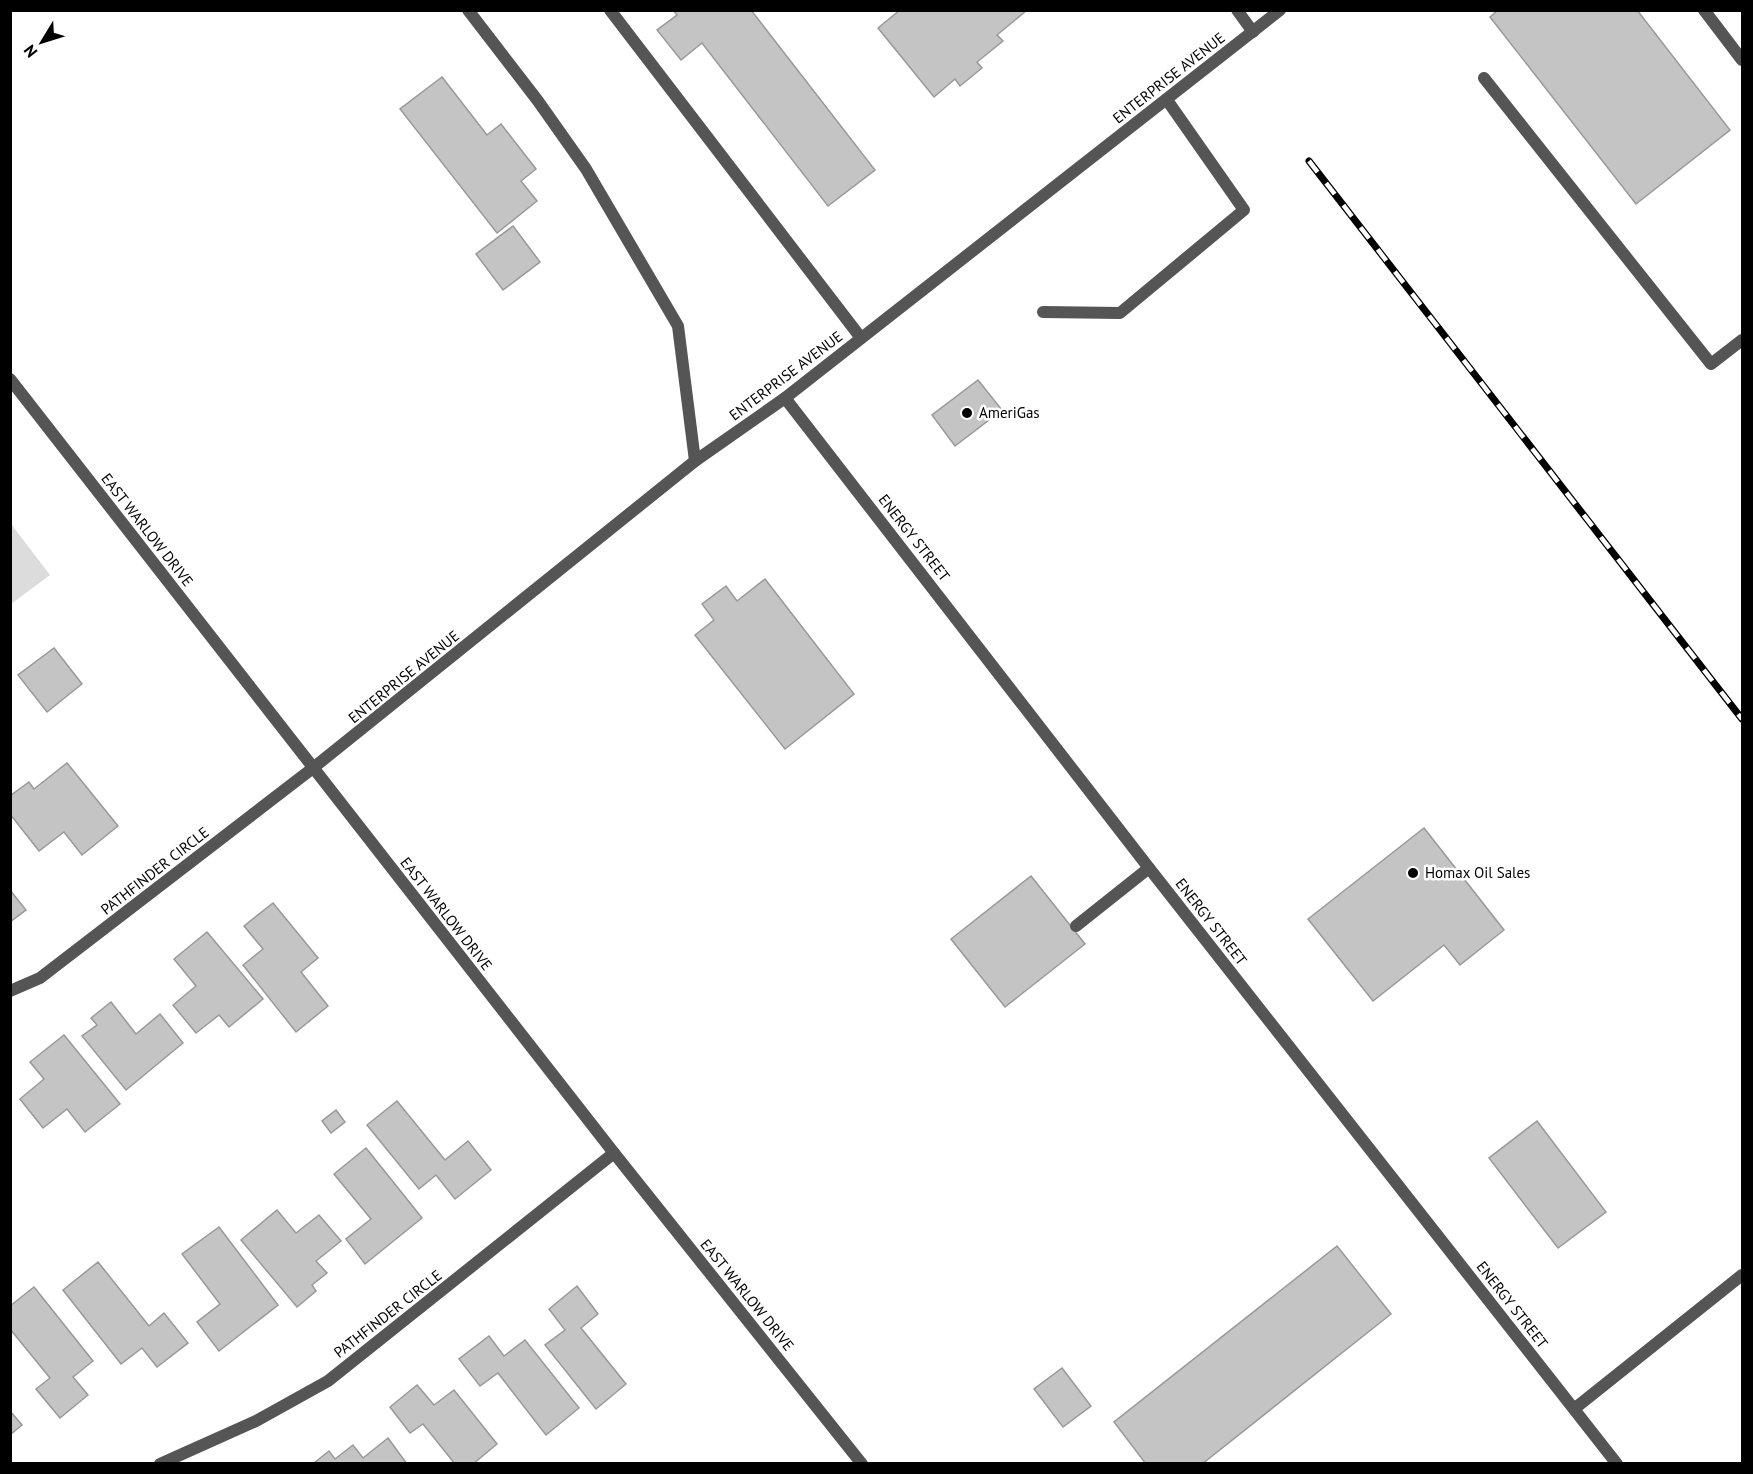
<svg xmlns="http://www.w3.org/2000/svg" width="1753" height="1474" font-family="'PT Sans',sans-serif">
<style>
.green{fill:#dcdcdc}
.building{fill:#c4c4c4;stroke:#999;stroke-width:1.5}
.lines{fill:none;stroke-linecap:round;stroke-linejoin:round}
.service{stroke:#555;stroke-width:12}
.minor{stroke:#555;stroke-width:12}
.tertiary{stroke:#555;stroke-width:12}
.rail-casing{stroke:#000;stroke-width:7}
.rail{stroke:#fff;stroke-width:4.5;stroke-dasharray:14;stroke-linecap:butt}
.poi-dot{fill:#000;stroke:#fff;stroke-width:2}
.labels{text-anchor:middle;stroke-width:5;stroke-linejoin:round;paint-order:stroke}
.street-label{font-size:15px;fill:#000;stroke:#fff}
.poi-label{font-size:15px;fill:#000;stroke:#fff;text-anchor:start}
</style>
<rect width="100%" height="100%" fill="#fff"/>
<path class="green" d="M11 524 50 575 11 604Z"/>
<g class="building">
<path d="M673 10H751L875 170 828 206 702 43 681 60 657 30 677 15Z"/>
<path d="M900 10H1026V11L997 35 1003 41 977 62 982 68 960 86 955 79 934 97 878 28Z"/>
<path d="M1498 10H1637L1730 130 1636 204 1490 17Z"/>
<path d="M442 77 487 135 501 124 536 169 521 181 537 201 497 233 400 109Z"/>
<path d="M513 226 540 262 503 290 476 254Z"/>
<path d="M978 380 1002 410 955 446 932 415Z"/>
<path d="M765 579 854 694 785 749 695 635 714 620 702 604 726 586 737 601Z"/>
<path d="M54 648 82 684 47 712 18 675Z"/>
<path d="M67 763 118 826 82 855 64 832 39 851 10 814V796L29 782 34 789Z"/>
<path d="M1424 828 1504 930 1460 965 1444 945 1373 1001 1308 919Z"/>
<path d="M1031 876 1085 944 1005 1007 951 939Z"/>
<path d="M10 890 26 910 10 922Z"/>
<path d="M273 903 318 958 301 972 328 1006 296 1032 243 965 263 949 244 926Z"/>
<path d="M207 932 263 999 229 1027 219 1015 196 1033 173 1005 196 986 174 959Z"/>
<path d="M111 1002 136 1034 160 1014 183 1043 126 1090 82 1036 97 1025 91 1018Z"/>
<path d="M64 1035 120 1104 85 1132 67 1109 43 1128 20 1099 44 1079 30 1062Z"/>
<path d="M397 1101 445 1160 468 1141 491 1170 455 1199 436 1175 419 1189 367 1125Z"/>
<path d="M336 1110 345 1122 331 1133 322 1121Z"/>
<path d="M1537 1121 1606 1212 1558 1248 1489 1158Z"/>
<path d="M366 1148 422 1218 365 1264 346 1239 371 1219 334 1174Z"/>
<path d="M277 1210 296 1233 319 1215 341 1241 316 1261 327 1273 312 1285 316 1291 297 1307 241 1240Z"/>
<path d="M219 1227 278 1305 219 1351 197 1322 220 1304 182 1254Z"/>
<path d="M1337 1246 1391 1314 1202 1464H1146L1114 1422Z"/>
<path d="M98 1262 149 1326 164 1313 188 1343 157 1367 142 1348 121 1364 63 1290Z"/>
<path d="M577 1286 598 1314 581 1328 626 1384 596 1409 545 1345 565 1330 549 1309Z"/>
<path d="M34 1287 93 1361 73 1377 88 1395 60 1418 36 1389 50 1378 10 1329V1306Z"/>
<path d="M489 1336 504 1356 525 1340 579 1408 546 1435 498 1373 480 1386 459 1359Z"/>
<path d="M1062 1368 1091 1406 1063 1427 1034 1389Z"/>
<path d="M417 1385 434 1405 454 1390 497 1444 473 1464H455L423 1424 410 1433 390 1407Z"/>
<path d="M10 1411 22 1425 10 1435Z"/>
<path d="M388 1438 407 1464 314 1463 329 1451 335 1459 353 1445 363 1458Z"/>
</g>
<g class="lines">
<g class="service">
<path d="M468 10 538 101 586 169 678 326 695 461"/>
<path d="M610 10 861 338"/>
<path d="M1237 10 1253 32"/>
<path d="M1704 10 1742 60"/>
<path d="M1484 78 1711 364 1742 340"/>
<path d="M1043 312 1120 313 1244 210 1167 100"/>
<path d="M1076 926 1149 868"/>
</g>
<g class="minor">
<path d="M785 398 1149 868 1617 1464"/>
<path d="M10 991 40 978 313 768 695 461 785 398 1280 10"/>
<path d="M1574 1409 1742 1275"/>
<path d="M160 1464 256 1421 328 1381 614 1153"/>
</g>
<path class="tertiary" d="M10 379 614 1153 862 1464"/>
<g class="rail-casing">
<path id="rail" d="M1309 161 1742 719"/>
</g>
<use href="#rail" class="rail"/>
</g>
<g class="poi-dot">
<circle cx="967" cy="413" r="6"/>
<circle cx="1413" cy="873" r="6"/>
</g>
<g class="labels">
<g class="street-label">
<text transform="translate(1169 78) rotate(-38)" y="5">ENTERPRISE AVENUE</text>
<text transform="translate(786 376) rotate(-37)" y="5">ENTERPRISE AVENUE</text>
<text transform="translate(147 530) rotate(52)" y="5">EAST WARLOW DRIVE</text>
<text transform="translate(914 538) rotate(52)" y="5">ENERGY STREET</text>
<text transform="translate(404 677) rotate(-39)" y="5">ENTERPRISE AVENUE</text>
<text transform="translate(155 871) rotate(-38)" y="5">PATHFINDER CIRCLE</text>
<text transform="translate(446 914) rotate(52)" y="5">EAST WARLOW DRIVE</text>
<text transform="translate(1211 922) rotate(52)" y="5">ENERGY STREET</text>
<text transform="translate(747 1295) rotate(51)" y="5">EAST WARLOW DRIVE</text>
<text transform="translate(1512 1305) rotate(52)" y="5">ENERGY STREET</text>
<text transform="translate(388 1314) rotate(-38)" y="5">PATHFINDER CIRCLE</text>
</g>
<g class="poi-label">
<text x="979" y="418">AmeriGas</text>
<text x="1425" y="878">Homax Oil Sales</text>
</g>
</g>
<rect width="1753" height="1474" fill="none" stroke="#000000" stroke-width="24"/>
<g transform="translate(42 42) rotate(232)" stroke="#ffffff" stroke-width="4.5" paint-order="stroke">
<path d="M0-4.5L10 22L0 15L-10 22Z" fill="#000000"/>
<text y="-9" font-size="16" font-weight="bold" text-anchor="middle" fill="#000000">N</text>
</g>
</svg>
